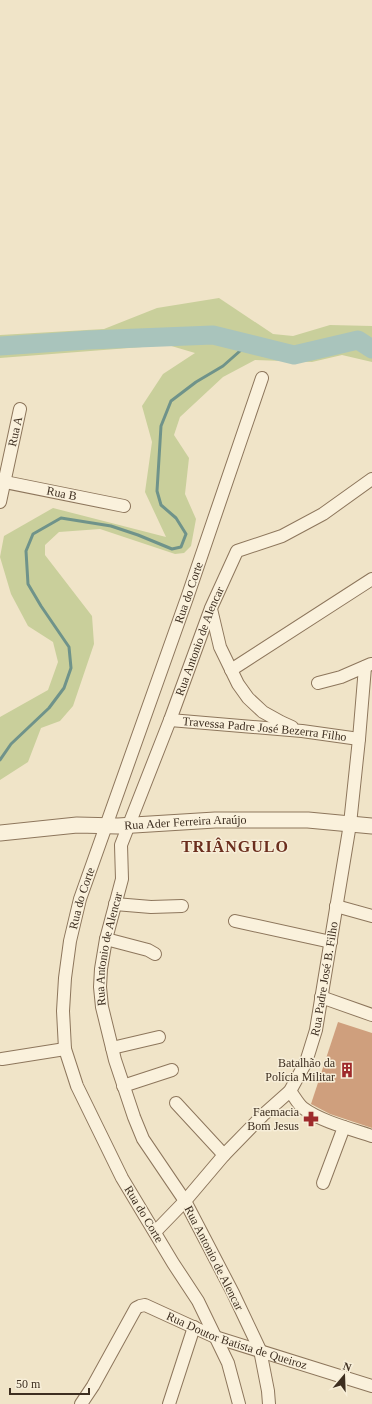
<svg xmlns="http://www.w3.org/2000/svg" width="372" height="1404" font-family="Georgia,serif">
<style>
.green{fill:#c9cf9b}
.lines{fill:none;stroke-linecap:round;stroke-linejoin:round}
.stream{stroke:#6f938a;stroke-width:3}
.river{stroke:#a9c4bc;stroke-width:19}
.building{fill:#cf9f7d}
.minor-casing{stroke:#8d765c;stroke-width:14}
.tertiary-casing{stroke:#8d765c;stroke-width:17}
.minor{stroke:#faf1dc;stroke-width:12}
.tertiary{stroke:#faf1dc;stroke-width:15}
.labels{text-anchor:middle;stroke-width:3;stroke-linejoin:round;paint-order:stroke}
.street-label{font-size:12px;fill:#3d2e20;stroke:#f7eed8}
.poi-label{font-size:12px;fill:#3d2e20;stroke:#f7eed8;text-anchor:end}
.district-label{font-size:16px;font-weight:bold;letter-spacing:1px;fill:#6b2e1e;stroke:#f7eed8}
</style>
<rect width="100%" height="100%" fill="#f0e4c8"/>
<path class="green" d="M219 298 273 334 293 336 330 325 372 326V362L342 355 312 362 255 360 223 377 180 417 174 435 189 458 185 494 196 519 191 546 184 553 175 554 100 529 59 532 45 545V555L92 616 94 644 73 706 60 721 41 728 28 762 0 780V717L48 690 58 662 53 642 28 626 11 594 0 557 4 536 53 508 166 537 145 492 152 442 142 406 163 374 195 353 168 345 0 358V335L104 329 157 308Z"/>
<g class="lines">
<path class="stream" d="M0 760 11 744 49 708 64 688 71 668 69 647 41 606 28 584 26 551 33 534 61 518 111 526 138 535 172 549 181 547 186 534 176 518 161 505 157 491 161 426 171 401 196 382 223 366 249 343"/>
<path class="river" d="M0 346 88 340 213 335 294 355 358 340 372 349"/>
</g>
<path class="building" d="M338 1022 372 1033V1128L330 1114 311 1104Z"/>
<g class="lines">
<g class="minor-casing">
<g id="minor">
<path id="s1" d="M0 481 124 506"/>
<path id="s2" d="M0 502 20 409"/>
<path d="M211 609 220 647 238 684 248 698 263 712 281 722 292 727"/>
<path d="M231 670 372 579"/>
<path d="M318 683 341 677 371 664"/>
<path id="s3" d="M170 720 302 731 359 739"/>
<path d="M115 904 151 907 182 906"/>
<path d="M336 906 372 916"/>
<path d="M235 921 331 942"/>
<path d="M106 939 148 950 155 954"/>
<path d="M321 997 372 1015"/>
<path d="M112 1048 159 1037"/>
<path d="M2 1059 65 1049"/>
<path d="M123 1086 172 1070"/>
<path d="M290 1091C294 1096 298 1104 303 1108 320 1121 351 1129 372 1136"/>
<path d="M176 1103 224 1155"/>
<path d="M323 1183 344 1127"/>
<path id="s4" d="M155 1232 185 1201 224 1155 263 1115 290 1091 306 1062 316 1030 350 824 359 739 365 667"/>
<path id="s5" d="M81 1404 93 1386 136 1308 140 1306 145 1305 215 1337 372 1386"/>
<path d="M169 1404 194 1327"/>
<path id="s6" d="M239 1404 228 1363 198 1301 173 1263 122 1178 77 1086 65 1049 63 1011 65 978 70 941 80 899 187 598 262 378"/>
<path id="s7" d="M269 1404 268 1391 260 1350 233 1293 185 1201 143 1139 134 1117 115 1060 102 1007 100 987 101 969 106 939 122 879 121 845 170 720 211 608 237 551 282 536 323 514 372 479"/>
</g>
</g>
<g class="tertiary-casing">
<g id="tertiary">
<path id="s8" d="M0 833 77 825 118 826 215 820H308L372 826"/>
</g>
</g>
<use href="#minor" class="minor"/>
<use href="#tertiary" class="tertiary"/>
</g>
<defs>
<g id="building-bare" transform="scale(1.2)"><path d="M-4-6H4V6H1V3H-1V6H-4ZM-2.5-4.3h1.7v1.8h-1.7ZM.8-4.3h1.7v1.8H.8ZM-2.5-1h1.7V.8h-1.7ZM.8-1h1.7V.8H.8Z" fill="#9e2a2b" stroke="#f7eed8" stroke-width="2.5" paint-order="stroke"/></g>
<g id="pharmacy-bare" transform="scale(1.2)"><path d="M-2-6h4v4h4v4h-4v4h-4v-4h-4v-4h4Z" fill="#9e2a2b" stroke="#f7eed8" stroke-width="2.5" paint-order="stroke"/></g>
</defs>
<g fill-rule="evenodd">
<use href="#building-bare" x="347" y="1070"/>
<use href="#pharmacy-bare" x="311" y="1119"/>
</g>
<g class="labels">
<g class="street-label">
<text dy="4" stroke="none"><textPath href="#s2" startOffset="72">Rua A</textPath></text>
<text dy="4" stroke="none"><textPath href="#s1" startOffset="63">Rua B</textPath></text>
<text dy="4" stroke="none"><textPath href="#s6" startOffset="874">Rua do Corte</textPath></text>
<text dy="4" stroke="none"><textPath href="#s7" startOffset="818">Rua Antonio de Alencar</textPath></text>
<text dy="4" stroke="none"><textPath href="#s3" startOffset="95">Travessa Padre José Bezerra Filho</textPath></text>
<text dy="4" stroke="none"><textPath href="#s8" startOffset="186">Rua Ader Ferreira Araújo</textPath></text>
<text dy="4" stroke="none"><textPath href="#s6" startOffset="550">Rua do Corte</textPath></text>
<text dy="4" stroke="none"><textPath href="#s7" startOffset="494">Rua Antonio de Alencar</textPath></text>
<text dy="4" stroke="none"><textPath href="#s4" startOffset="314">Rua Padre José B. Filho</textPath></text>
<text transform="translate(144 1214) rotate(59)" y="4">Rua do Corte</text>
<text transform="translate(214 1258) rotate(63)" y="4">Rua Antonio de Alencar</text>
<text dy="4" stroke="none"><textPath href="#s5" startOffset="219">Rua Doutor Batista de Queiroz</textPath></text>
</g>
<g class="poi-label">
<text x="335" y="1067">Batalhão da<tspan x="335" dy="14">Polícia Militar</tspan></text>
<text x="299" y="1116">Faemacia<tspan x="299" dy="14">Bom Jesus</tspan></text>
</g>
<g class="district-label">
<text x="235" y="852">TRIÂNGULO</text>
</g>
</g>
<g transform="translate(344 1376) rotate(19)" stroke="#f7eed8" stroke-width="3" paint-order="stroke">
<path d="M0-3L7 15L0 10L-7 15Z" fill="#3d2e20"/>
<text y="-6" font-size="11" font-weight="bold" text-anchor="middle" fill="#3d2e20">N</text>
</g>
<path d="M10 1388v6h79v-6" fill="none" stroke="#3d2e20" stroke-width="2"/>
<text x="16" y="1388" font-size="12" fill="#3d2e20" stroke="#f7eed8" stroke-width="3" paint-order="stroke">50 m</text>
</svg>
